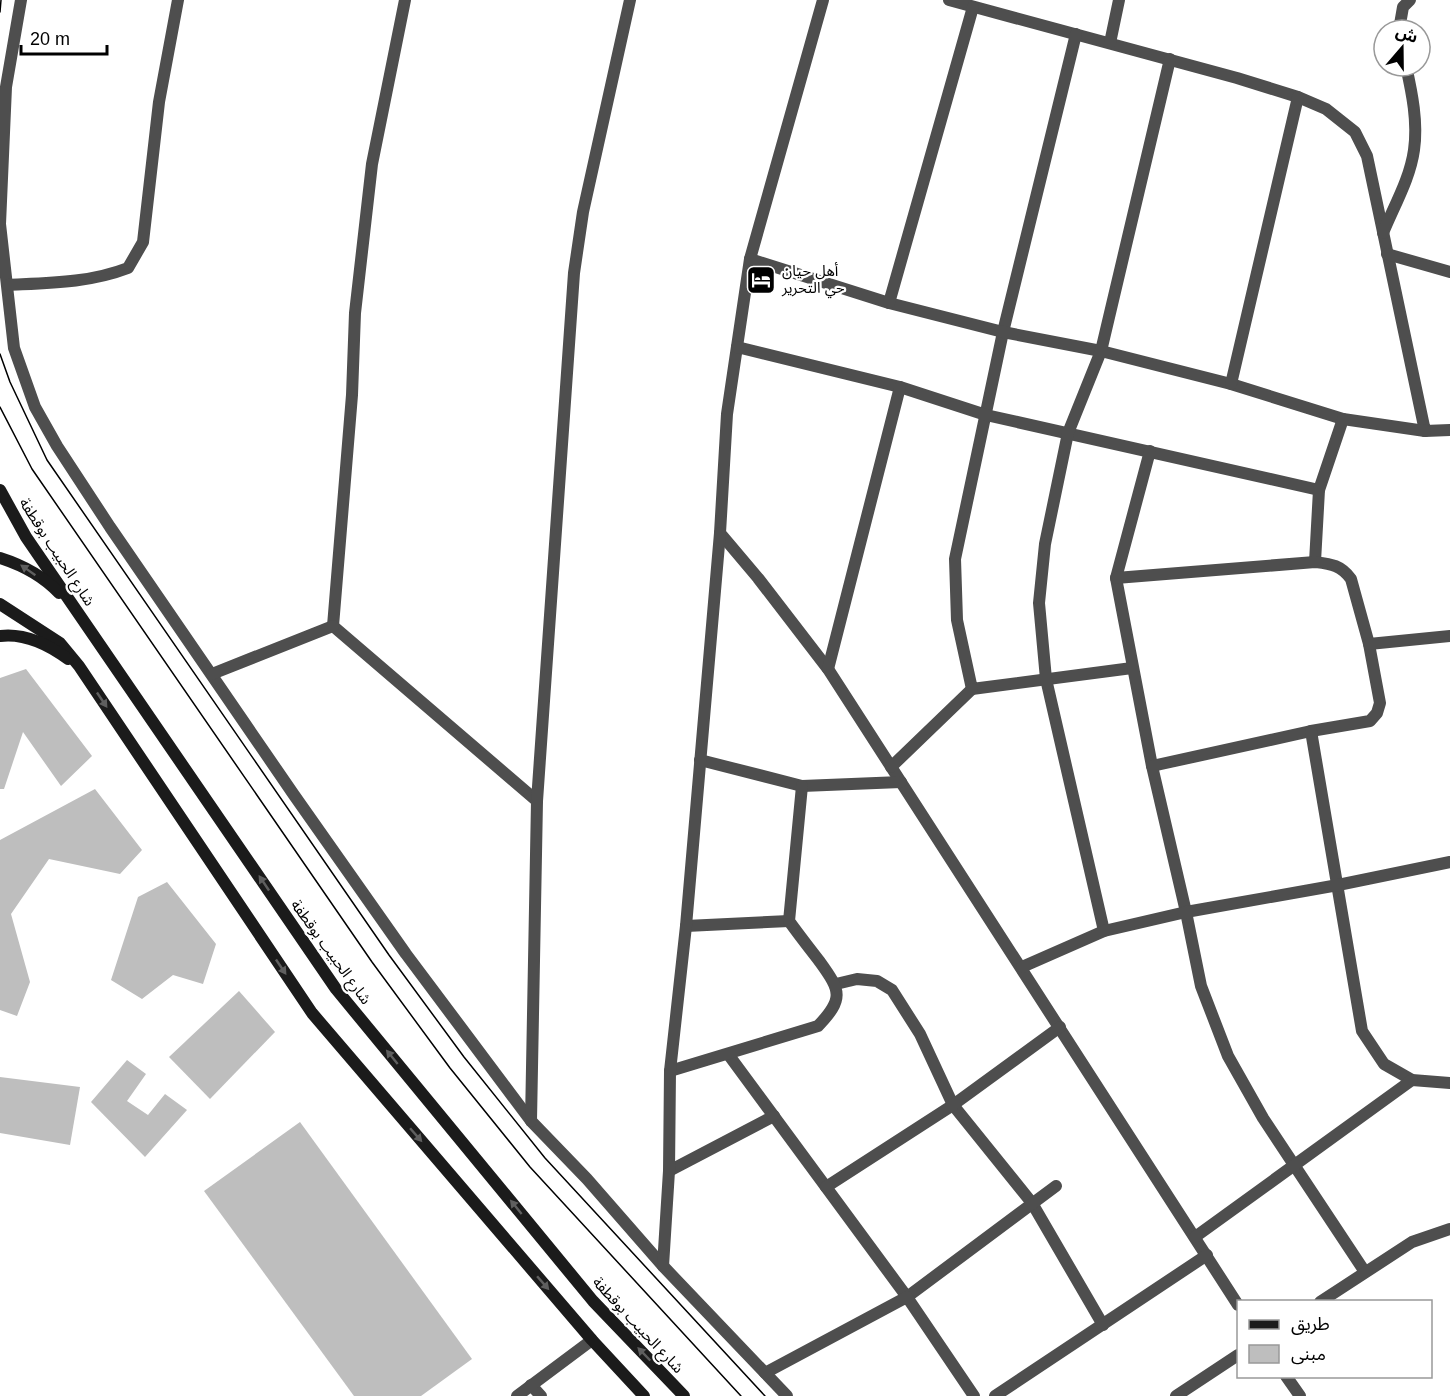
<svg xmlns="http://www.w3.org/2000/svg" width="1450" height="1396" font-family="Arial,'Noto Sans Arabic',sans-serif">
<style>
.building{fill:#bebebe}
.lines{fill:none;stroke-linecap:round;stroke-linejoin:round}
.service{stroke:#4e4e4e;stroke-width:12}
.minor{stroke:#4e4e4e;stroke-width:12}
.secondary{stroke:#1b1b1b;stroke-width:12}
.tram{stroke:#000;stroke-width:1.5}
.oneway{fill:#5f5f5f}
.labels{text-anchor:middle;stroke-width:4.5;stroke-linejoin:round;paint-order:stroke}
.poi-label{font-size:15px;fill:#000;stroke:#fff;text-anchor:start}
.street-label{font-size:15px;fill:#000;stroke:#fff}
</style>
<rect width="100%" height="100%" fill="#fff"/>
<g class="building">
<path d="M26 669 92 756 61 786 23 732 4 789H0V678Z"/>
<path d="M95 789 142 850 120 874 49 859 11 914 30 982 17 1016 0 1010V840Z"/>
<path d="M167 882 216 944 203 984 173 975 142 999 111 980 138 897Z"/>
<path d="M239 991 275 1032 210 1099 169 1057Z"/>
<path d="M127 1060 146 1074 127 1101 148 1115 165 1094 187 1110 145 1157 91 1102Z"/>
<path d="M0 1077 80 1087 70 1145 0 1133Z"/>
<path d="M300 1122 472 1359 421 1396H354L204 1191Z"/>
</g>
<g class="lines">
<g class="service">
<path d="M531 1385 541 1396"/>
<path d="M517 1396 592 1340"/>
</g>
<g class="minor">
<path d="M21 0 6 87 0 224 14 348 35 407 57 446 110 527 294 795 406 954 531 1121 587 1179 663 1266 787 1396"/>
<path d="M405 0 372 164 355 313 352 395 333 626 537 801"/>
<path d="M823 0 750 259 727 414 720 533 758 578 828 669 1238 1305"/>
<path d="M949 0 1237 78 1298 97 1326 109 1355 132 1367 156 1425 431 1450 430"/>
<path d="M1399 30 1403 7 1410 0"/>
<path d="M1076 34 1003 332 955 559 957 620 972 689 1132 668"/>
<path d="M1110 43 1119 0"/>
<path d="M1383 233C1394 206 1410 179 1414 150 1418 122 1412 93 1406 66"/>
<path d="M1387 254 1450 272"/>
<path d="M750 259 889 303 1003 332 1101 351 1231 384 1343 419 1425 431"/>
<path d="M8 285C49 283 89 283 128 268L143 242 159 102 178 0"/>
<path d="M889 303 973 7"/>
<path d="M737 347 900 387 986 415 1319 490"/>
<path d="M1231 384 1298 97"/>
<path d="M1150 451 1116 578 1152 766"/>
<path d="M1315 562 1319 490 1343 419"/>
<path d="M1116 578 1315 562C1331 564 1341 565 1351 579L1369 644 1380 703 1377 713 1370 721 1311 731 1152 766 1186 912 1201 986 1228 1056 1263 1118 1365 1272"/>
<path d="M1369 644 1450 636"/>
<path d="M828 669 900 387"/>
<path d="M212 674 333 626"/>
<path d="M1311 731 1362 1031 1384 1064 1412 1080 1450 1083"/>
<path d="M700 760 802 786 901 782"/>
<path d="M891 767 972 689"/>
<path d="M686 926 789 921"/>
<path d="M1104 931 1046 679 1039 603 1045 544 1068 433 1101 351 1170 59"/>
<path d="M1022 967 1104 931 1186 912 1338 885 1450 862"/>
<path d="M836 984 857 979 877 981 892 990 920 1034 953 1105 1032 1203 1103 1325"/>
<path d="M728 1054 907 1297 1056 1186"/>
<path d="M670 1071 818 1026C844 999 841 991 820 962 810 949 799 935 789 921L802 786"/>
<path d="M531 1121 537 801 574 273 583 212 630 0"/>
<path d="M669 1171 774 1116"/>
<path d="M826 1187 953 1105 1060 1027"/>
<path d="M1195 1237 1412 1080"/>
<path d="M663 1266 669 1171 670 1071 686 926 720 533"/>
<path d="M1320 1302 1412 1242 1450 1229"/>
<path d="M765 1373 907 1297 974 1396"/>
<path d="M1286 1376 1300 1396"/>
<path d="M995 1396 1207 1255"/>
<path d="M1176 1396 1238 1355"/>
</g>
<g class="secondary">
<path d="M0 490 26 537 336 989 593 1301 684 1396"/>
<path d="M0 558C22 565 43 576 59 593"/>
<path d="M0 604 60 643 79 666 312 1013 592 1340 644 1396"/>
<path d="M0 636C24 633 49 645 68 659"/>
</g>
<g class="tram">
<path d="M0 12 1 0"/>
<path d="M0 354 10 382 47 460 389 955 464 1057 545 1158 765 1396"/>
<path d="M0 407 32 469 372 962 450 1068 530 1167 741 1396"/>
</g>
</g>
<defs><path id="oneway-solid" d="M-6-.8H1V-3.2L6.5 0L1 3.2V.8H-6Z" transform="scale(1.5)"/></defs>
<g class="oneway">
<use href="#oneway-solid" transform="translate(28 570) rotate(-145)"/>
<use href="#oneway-solid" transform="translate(102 700) rotate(56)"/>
<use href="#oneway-solid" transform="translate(264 883) rotate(-124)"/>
<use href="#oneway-solid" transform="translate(281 967) rotate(56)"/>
<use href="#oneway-solid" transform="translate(392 1057) rotate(-129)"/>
<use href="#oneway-solid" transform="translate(416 1135) rotate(49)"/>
<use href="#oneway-solid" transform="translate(516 1207) rotate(-129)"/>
<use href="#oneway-solid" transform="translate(543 1283) rotate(49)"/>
<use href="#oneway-solid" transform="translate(644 1354) rotate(-134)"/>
</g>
<defs>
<g id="hotel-square" transform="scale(1.5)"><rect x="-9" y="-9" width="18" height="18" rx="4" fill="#000" stroke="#fff"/><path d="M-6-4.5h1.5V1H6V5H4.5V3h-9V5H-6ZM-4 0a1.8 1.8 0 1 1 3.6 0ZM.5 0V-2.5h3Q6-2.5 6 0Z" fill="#fff"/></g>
</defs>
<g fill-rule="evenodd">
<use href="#hotel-square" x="761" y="280"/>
</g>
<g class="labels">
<g class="poi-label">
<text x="782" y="276">أهل حيان<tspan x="782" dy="17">حي التحرير</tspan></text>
</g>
<g class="street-label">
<text transform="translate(57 552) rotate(57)" y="5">شارع الحبيب بوقطفة</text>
<text transform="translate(331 952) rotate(54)" y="5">شارع الحبيب بوقطفة</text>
<text transform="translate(638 1325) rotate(47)" y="5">شارع الحبيب بوقطفة</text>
</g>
</g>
<rect x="1237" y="1300" width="195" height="78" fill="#ffffff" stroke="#999999" stroke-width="1.5"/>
<rect x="1249" y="1320" width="30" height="9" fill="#1b1b1b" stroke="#999999" stroke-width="1.5"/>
<text x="1291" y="1330" font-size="18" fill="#000000">طريق</text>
<rect x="1249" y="1345" width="30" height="18" fill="#bebebe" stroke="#999999" stroke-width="1.5"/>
<text x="1291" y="1360" font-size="18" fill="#000000">مبنى</text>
<g transform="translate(1402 48) rotate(20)"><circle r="28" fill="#ffffff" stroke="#999999" stroke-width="1.5"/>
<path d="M0-4.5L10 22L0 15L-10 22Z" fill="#000000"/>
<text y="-9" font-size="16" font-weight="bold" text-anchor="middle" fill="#000000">ش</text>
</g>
<path d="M21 45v9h86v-9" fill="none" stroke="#000000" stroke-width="3"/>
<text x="30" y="45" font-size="18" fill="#000000" stroke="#ffffff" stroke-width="4.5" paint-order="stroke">20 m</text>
</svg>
